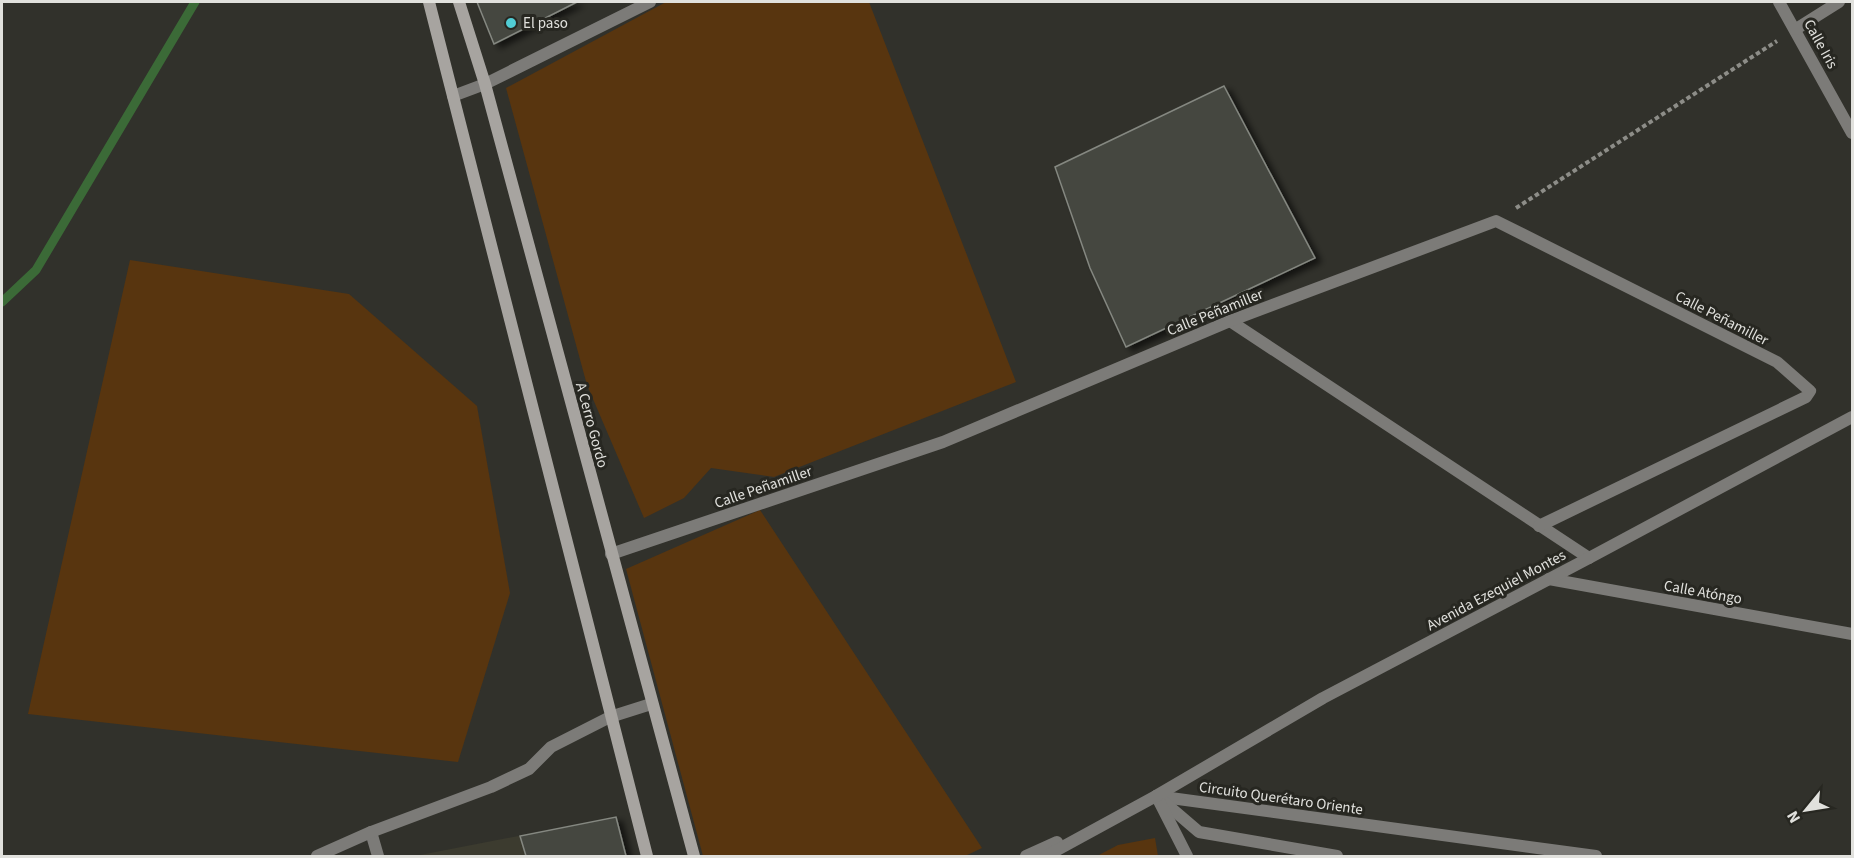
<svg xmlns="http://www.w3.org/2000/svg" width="1854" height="858" font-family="'Source Sans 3',sans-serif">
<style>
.built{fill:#3c3b2f}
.green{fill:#58350f}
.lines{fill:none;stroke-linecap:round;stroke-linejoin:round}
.stream{stroke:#3b6a37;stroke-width:9}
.building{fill:#454741;stroke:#858881;stroke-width:1.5;filter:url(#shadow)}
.path{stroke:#8d8d88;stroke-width:4;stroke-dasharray:4.5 3;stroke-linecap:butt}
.minor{stroke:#7c7b78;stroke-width:12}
.tertiary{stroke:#7c7b78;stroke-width:12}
.secondary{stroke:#a7a4a0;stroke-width:12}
.poi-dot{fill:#51ccd4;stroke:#272721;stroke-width:2}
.labels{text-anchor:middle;stroke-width:6;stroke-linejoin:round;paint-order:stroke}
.poi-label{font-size:15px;fill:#e1e1dd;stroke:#272721;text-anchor:start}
.street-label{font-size:15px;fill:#e1e1dd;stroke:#272721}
</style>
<defs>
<filter id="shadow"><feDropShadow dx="6" dy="4" stdDeviation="3" flood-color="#0009"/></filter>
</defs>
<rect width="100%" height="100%" fill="#31312b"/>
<path class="built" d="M616 817 626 856H415Z"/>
<g class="green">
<path d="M666 2H869L1016 382 774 477 711 468 684 498 644 518 587 385 506 88Z"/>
<path d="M130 260 349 294 477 406 510 593 458 762 28 714Z"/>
<path d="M760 510 982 848 965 856H703L626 569Z"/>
<path d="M1155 838 1158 856H1097L1118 845Z"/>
</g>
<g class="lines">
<path class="stream" d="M2 302 36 270 195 2"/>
</g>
<g class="building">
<path d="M477 2H577L494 44Z"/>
<path d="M1224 86 1315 258 1126 347 1090 268 1055 167Z"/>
<path d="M616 817 626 856H526L520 836Z"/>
</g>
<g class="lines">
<path class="path" d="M1516 208 1777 41"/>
<g class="minor">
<path d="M1779 2 1852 133"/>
<path d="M1796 29 1839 2"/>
<path d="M453 96 485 84 650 2"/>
<path d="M1230 321 1589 558"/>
<path d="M611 554 943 442 1230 321 1496 221 1777 362 1810 391 1806 397 1539 526"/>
<path d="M1549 579 1852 634"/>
<path d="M1156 796 1596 856"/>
<path d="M1157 796 1199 832 1337 856"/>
<path d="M1159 801 1187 856"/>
<path d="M371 832 378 856"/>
<path d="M317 856 371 832 491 787 529 769 551 747 610 717 651 704"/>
</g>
<g class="tertiary">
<path d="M1026 856 1057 842"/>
<path d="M1046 856 1156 796 1323 698 1589 558 1852 417"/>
</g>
<g class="secondary">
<path d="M429 2 647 856"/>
<path d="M459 2 485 84 694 856"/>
</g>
</g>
<circle class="poi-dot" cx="511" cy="23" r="6"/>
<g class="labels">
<g class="poi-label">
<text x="523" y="28">El paso</text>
</g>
<g class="street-label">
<text transform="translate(1821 44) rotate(61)" y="5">Calle Iris</text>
<text transform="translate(1215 312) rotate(-22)" y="5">Calle Peñamiller</text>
<text transform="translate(1722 318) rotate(27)" y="5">Calle Peñamiller</text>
<text transform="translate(592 425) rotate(75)" y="5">A Cerro Gordo</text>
<text transform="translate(763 487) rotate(-19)" y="5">Calle Peñamiller</text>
<text transform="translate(1496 590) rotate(-28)" y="5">Avenida Ezequiel Montes</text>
<text transform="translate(1703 592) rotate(10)" y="5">Calle Atóngo</text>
<text transform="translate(1281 798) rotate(8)" y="5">Circuito Querétaro Oriente</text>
</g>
</g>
<rect width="1854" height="858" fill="none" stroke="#e1e1dd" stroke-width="6"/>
<g transform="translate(1806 810) rotate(240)" stroke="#272721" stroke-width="4.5" paint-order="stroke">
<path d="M0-4.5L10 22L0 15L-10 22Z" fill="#e1e1dd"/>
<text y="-9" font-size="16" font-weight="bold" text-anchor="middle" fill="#e1e1dd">N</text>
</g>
</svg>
